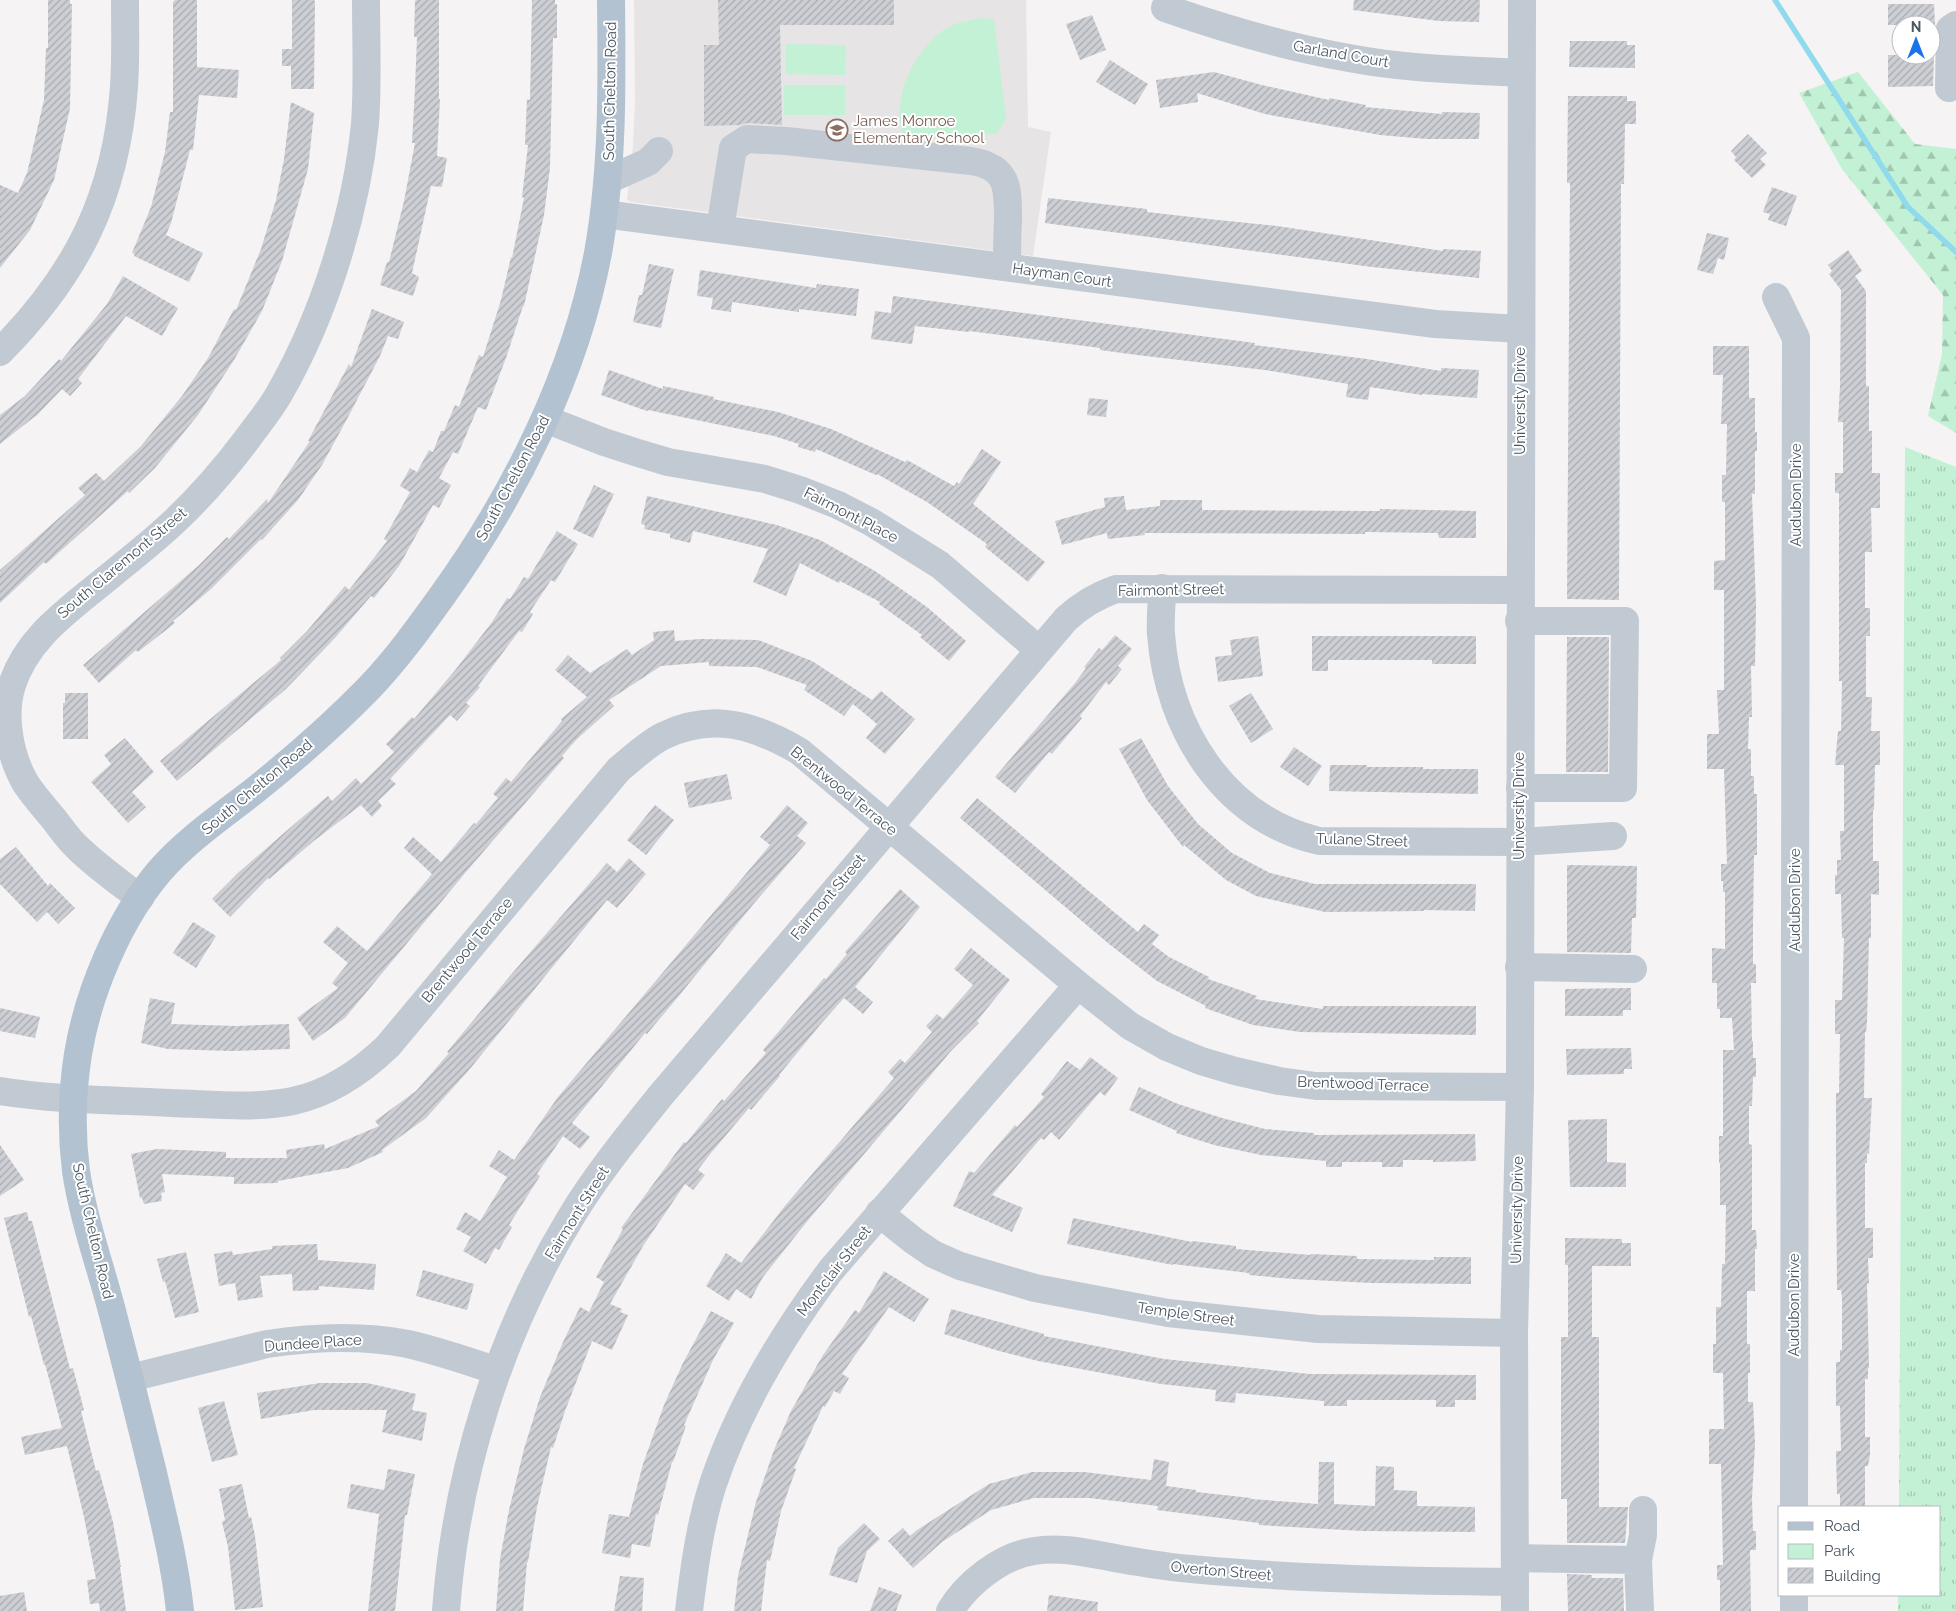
<svg xmlns="http://www.w3.org/2000/svg" width="1956" height="1611" font-family="Raleway,sans-serif">
<style>
.education{fill:#e6e4e5}
.grass{fill:url(#grass-tufts)}
.forest{fill:url(#forest-firs)}
.park{fill:#c3f1d5}
.lines{fill:none;stroke-linecap:round;stroke-linejoin:round}
.stream{stroke:#90daee;stroke-width:5.5}
.building{fill:url(#building-hatch)}
.minor{stroke:#c1cad2;stroke-width:28}
.major{stroke:#b3c2d1;stroke-width:28}
.labels{text-anchor:middle;stroke-width:4;stroke-linejoin:round;paint-order:stroke}
.street-label{font-size:15px;fill:#4a5661;stroke:#fff}
.education-label{font-size:15px;fill:#785e54;stroke:#fff;text-anchor:start}
</style>
<defs>
<pattern id="grass-tufts" width="24" height="20" patternUnits="userSpaceOnUse" patternTransform="scale(1.25)"><rect width="24" height="20" fill="#c3f1d5"/><path d="M3 7l-1-3M5 7V3M7 7l1-3M15 17l-1-3M17 17v-4M19 17l1-3" fill="none" stroke="#a0c6b0"/></pattern>
<pattern id="forest-firs" width="22" height="20" patternUnits="userSpaceOnUse" patternTransform="scale(1.25)"><rect width="22" height="20" fill="#c3f1d5"/><path d="M5 1l3.5 6h-7zM16 11l3.5 6h-7z" fill="#a0c6b0"/></pattern>
<pattern id="building-hatch" width="6" height="6" patternUnits="userSpaceOnUse" patternTransform="scale(1.25)"><rect width="6" height="6" fill="#cdcfd5"/><path d="M-1 1l2-2M0 6l6-6M5 7l2-2" fill="none" stroke="#a8abb0"/></pattern>
</defs>
<rect width="100%" height="100%" fill="#f5f3f3"/>
<path class="education" d="M634 0H1026L1028 127 1051 132 1033 256 631 202 627 200 633 146 635 102Z"/>
<path class="grass" d="M1905 447 1956 467V1611H1898V1595H1940V1507H1899Z"/>
<path class="forest" d="M1858 72 1915 144 1956 149V433L1928 416 1942 354 1943 295 1842 169 1799 93Z"/>
<g class="park">
<path d="M980 18 994 19 1006 119 996 134 904 140C903 134 901 127 900 121 897 87 917 47 947 28 956 22 969 21 980 18Z"/>
<path d="M786 44 846 45 845 75 786 74Z"/>
<rect x="784" y="85" width="61" height="30"/>
</g>
<g class="lines">
<path class="stream" d="M1775 0 1908 207 1956 252"/>
</g>
<g class="building">
<path d="M48 0H70V4H72L70 108 54 180 30 230 0 268V185L18 193 27 173 44 100 46 48H48Z"/>
<path d="M175 0H197V67L239 70 237 98 199 95 193 150H190L171 223 166 235 203 253 189 282 134 256 135 254 132 253 151 207 165 152 170 112H173V2Z"/>
<path d="M292 0H314L315 2 314 89H291V66H282V49H292Z"/>
<path d="M416 0H439V99H440L437 156 447 158 442 187 431 186 412 273 419 277 413 296 380 285 387 262H389L404 201 415 143H412L415 88 417 37H414L415 1Z"/>
<path d="M532 0H555V4H557V38H553L550 168 544 215 524 306H523L506 358 486 410 478 407 458 454 453 452 439 478 451 485 439 508 433 505 399 566 374 598 371 596 335 638 286 689 177 781 160 761 281 660 280 658 307 631 345 586 349 590 387 541 384 539 410 492 400 486 410 468 417 472 429 450 433 452 441 431H444L455 405 459 407 479 355 483 357 501 300 511 257 512 258 524 198 522 197 528 145H525L527 99 530 100Z"/>
<path d="M718 0H894V25H780L782 125 748 123 740 125 704 126V45H719Z"/>
<path d="M1354 0H1480L1479 22 1439 21 1353 10Z"/>
<path d="M1888 4H1934L1935 25H1888Z"/>
<path d="M1092 15 1106 50 1080 60 1066 24Z"/>
<path d="M1570 41H1627V45H1635V68L1569 67Z"/>
<path d="M1888 55H1934L1933 86 1888 87Z"/>
<path d="M1110 60 1148 84 1135 105 1096 82Z"/>
<path d="M1214 72 1262 85 1329 100V98L1366 105 1365 107 1442 114V112L1480 113 1479 139H1427L1380 135 1265 114 1197 93 1198 102 1160 108 1156 80Z"/>
<path d="M1568 96H1627V101H1636V124H1625L1624 184H1621L1619 600 1567 599 1570 183H1567Z"/>
<path d="M291 102 314 113 308 169 282 261 262 311 234 360 198 415 155 468 129 493 128 491 46 564 44 562 0 603V570L85 495 78 488 96 473 104 481 141 446 182 396 208 358 234 309 236 310 261 249 276 200 284 159Z"/>
<path d="M1748 134 1767 153 1760 159 1766 165 1752 178 1734 160 1736 157 1731 151Z"/>
<path d="M1772 187 1797 196 1786 226 1768 220 1770 214 1763 212Z"/>
<path d="M1048 198 1147 209V212L1218 220 1277 226 1443 251V249L1481 251 1479 278 1372 267 1045 223Z"/>
<path d="M1707 233 1729 238 1724 260 1718 258 1713 274 1697 270Z"/>
<path d="M1848 250 1862 271 1855 276 1866 291V386H1869V431H1872V473H1880V508H1871L1872 552H1865V608H1870V636H1866V697H1872L1871 731H1880V765H1875L1874 810H1873V861H1879V895L1871 894V938H1869L1867 1022 1866 1032H1865L1864 1098H1872L1869 1154 1867 1153V1163H1865V1228H1873V1258H1868L1869 1284 1867 1283 1869 1368H1868V1379H1865V1437H1870V1455L1868 1466H1865V1507H1840V1494H1837L1836 1451H1841L1840 1406H1836V1362H1840V1350H1842V1298L1841 1290H1837L1836 1158V1093H1839L1840 1034H1835V1000H1842L1844 938H1842L1841 894H1835V875H1837V860H1841L1840 831H1844V765H1835L1838 731H1841L1842 681H1839V493H1835V473H1843V422H1838L1840 386 1841 290 1829 274 1832 271 1828 265Z"/>
<path d="M649 264 674 269 661 328 633 322 639 295H642Z"/>
<path d="M700 270 816 288 817 284 859 289 856 316 799 309V312L732 302 731 312 711 309 713 298 697 296Z"/>
<path d="M123 276 178 308 162 336 126 316 78 379 82 383 70 396 62 389 38 414 0 444V415L25 396 59 359 61 361 107 304Z"/>
<path d="M893 296 1255 343 1254 345 1367 359 1441 371V368L1479 370 1477 398 1422 394V395L1370 387 1368 400 1346 397 1348 384 1265 370 1137 355 1100 350V348L969 331V332L915 326 912 344 871 339 875 311 891 313Z"/>
<path d="M372 309 404 322 398 339 388 336 380 356 347 419 322 465 298 500 262 540 261 539 210 590 173 621 175 623 138 652 136 650 99 683 83 665 198 566 227 537 229 539 267 499 268 503 310 441H308L349 364 351 367Z"/>
<path d="M1713 346H1749V398H1755V432H1757V451H1755V494H1752L1756 605 1755 666H1751L1752 717H1749L1748 749H1751V776H1754V794H1757V855H1754L1753 925V964H1756V983H1751L1752 1041H1753V1058H1756V1077H1753L1752 1106H1749V1144L1752 1145V1230H1756L1757 1249H1755V1291H1747V1344H1750V1373H1748V1402H1753L1755 1444 1752 1498 1753 1531H1756V1550H1750L1751 1611H1720V1580H1717V1565H1723L1721 1464H1709V1429H1724L1723 1373H1713V1344H1716V1307H1721L1722 1264H1725L1726 1205H1720V1163H1719V1136H1723V1050H1734L1732 1018H1720V1009H1717V983H1712V948L1725 949V892H1723V881H1721V864H1727L1724 769H1707V734H1719L1717 690H1724V590H1714V561L1725 560V502H1722V475H1726L1727 424H1721L1723 375H1713Z"/>
<path d="M609 370 663 389V386L714 397 713 399 778 412 831 429 905 462 907 460 954 486 957 482 959 484 982 449 1001 462 973 504 1045 562 1028 582 985 547 987 544 927 502 877 474 876 475 816 449 815 452 798 447 799 444 774 436 648 410 647 411 601 395Z"/>
<path d="M1089 398 1108 400 1106 417 1087 415Z"/>
<path d="M594 485 614 494 593 538 573 529Z"/>
<path d="M647 496 777 525 820 540 875 571 927 607 966 641 949 661 920 637 922 635 879 604 880 602 840 581 839 583 800 563 786 596 753 582 768 549 693 531 690 543 670 538V534L644 529 645 525 641 524Z"/>
<path d="M1124 496 1126 510 1160 506V500H1202V510L1380 511V509L1476 511V538H1439L1438 533 1365 532V534L1144 533 1145 535 1108 539 1107 533 1062 545 1055 521 1105 507 1104 498Z"/>
<path d="M557 531 578 544 555 582 551 580 530 612 533 614 522 632 519 631 478 686 480 687 466 703 470 706 457 721 450 715 390 779 396 784 378 801 382 806 372 817 361 805 315 840 269 879 268 878 230 917 212 899 239 872 299 820 328 796 332 801 356 778 361 784 394 752 386 744 412 717 414 719 456 669 492 622 507 598 510 599 524 577 528 579Z"/>
<path d="M674 630 675 641 701 639 758 640 812 661 872 700 881 691 915 719 885 754 866 738 877 724 853 704 844 716 804 690 807 685 757 667 709 666V662L661 666 609 700 614 706 577 739 562 756 564 758 466 872 345 1018 313 1041 297 1018 338 988 332 983 348 963 323 942 337 926 367 951 432 874 404 848 413 837 441 862 474 823 476 824 498 798 493 794 506 778 511 782 562 721 561 719 587 697 555 670 568 655 590 673 627 649 632 655 654 640 653 632Z"/>
<path d="M1115 635 1132 649 1118 666 1122 669 1109 685 1106 682 1080 716 1082 718 1052 754 1049 752 1015 793 995 777 1075 683 1086 668 1084 667 1099 648 1102 650Z"/>
<path d="M1258 636 1263 676 1218 682 1215 657 1232 655 1230 640Z"/>
<path d="M1312 636H1476V664H1432V660H1328V671H1312Z"/>
<path d="M1567 637H1609L1608 772H1566Z"/>
<path d="M65 693H88V739H63V703H65Z"/>
<path d="M1251 693 1273 729 1251 743 1229 706Z"/>
<path d="M125 738 154 772 132 792 146 807 128 823 91 782 111 764 104 755Z"/>
<path d="M1141 738 1168 786 1198 824 1232 853 1270 873 1315 884H1476L1475 911 1424 910V911L1325 912 1256 896 1226 880 1184 845 1183 847 1147 800 1119 749Z"/>
<path d="M1294 747 1322 766 1308 786 1280 767Z"/>
<path d="M1330 765H1367V767H1423V769H1478V794L1329 791Z"/>
<path d="M727 774 732 799 689 808 684 783Z"/>
<path d="M977 798 1138 932 1144 924 1159 935 1152 944 1169 957 1209 977 1208 979 1257 996 1255 999 1323 1009V1006H1476V1035L1300 1032 1253 1025 1205 1008 1206 1006 1157 981 1109 944 960 818Z"/>
<path d="M655 805 674 820 646 855 627 840Z"/>
<path d="M787 805 808 823 797 836 806 843 751 907 678 997 647 1034 645 1033 572 1123 590 1137 580 1149 563 1136 537 1174 540 1176 509 1225 512 1227 499 1250 495 1248 486 1264 463 1251 471 1237 456 1229 465 1212 480 1221 507 1177 489 1166 499 1150 514 1160 558 1097 770 845 760 837Z"/>
<path d="M16 847 48 886 50 883 75 908 58 924 47 912 37 922 0 884V859Z"/>
<path d="M629 858 646 874 617 908 607 900 469 1070 426 1118 382 1150 383 1152 348 1168 278 1181V1183L234 1184V1177L162 1174 165 1192 161 1193 162 1201 144 1204 142 1198H140L131 1154 157 1149 226 1152V1158H287L286 1150 324 1144 325 1149 379 1126 375 1121 416 1091 449 1053 447 1052 509 977 607 863 617 872Z"/>
<path d="M1567 865 1637 866 1636 918H1632L1631 953 1567 952Z"/>
<path d="M900 889 920 907 855 987 873 1002 863 1014 844 998 820 1025 779 1075 780 1076 751 1110 749 1108 711 1153 698 1170 705 1175 693 1190 685 1184 643 1246 610 1304 622 1309 620 1312 628 1315 612 1350 592 1341 565 1411 553 1448 551 1447 537 1507 528 1562H527L523 1611H496L500 1559 509 1510 524 1449 540 1397 563 1342 580 1307 589 1312 604 1282 596 1277 623 1229 621 1228 684 1142 686 1143 722 1099 724 1101 766 1053 763 1050 824 978 826 979 847 954 845 952Z"/>
<path d="M193 922 216 936 196 968 173 953Z"/>
<path d="M971 948 1010 980 977 1021 979 1023 952 1050 805 1224 763 1277 751 1299 736 1289 729 1301 706 1286 726 1253 741 1263 784 1207 894 1078 888 1072 900 1059 905 1063 932 1032 926 1026 937 1014 943 1019 973 985 954 969Z"/>
<path d="M1631 988V1010H1623V1016H1565V989Z"/>
<path d="M150 998 175 1003 171 1024 236 1026 289 1024 290 1049 231 1051 168 1049 141 1043Z"/>
<path d="M0 1008 40 1017 35 1038 0 1031Z"/>
<path d="M1631 1048 1632 1069H1624V1074L1567 1075 1566 1049Z"/>
<path d="M1090 1057 1118 1078 1105 1096 1100 1092 1059 1140 1051 1132 1044 1140 1041 1138 992 1195 1023 1208 1012 1232 953 1206 969 1171 974 1173 1015 1125 1017 1127 1044 1097 1041 1094 1067 1061 1080 1070Z"/>
<path d="M1139 1087 1178 1104 1222 1118 1265 1129 1314 1133V1135L1475 1134 1476 1161 1433 1162V1160H1403V1167H1382V1162H1342V1167H1326V1161L1261 1155 1214 1145 1176 1133 1177 1131 1129 1110Z"/>
<path d="M1607 1119V1162L1626 1163V1187H1570L1568 1120Z"/>
<path d="M0 1145 24 1180 0 1196Z"/>
<path d="M27 1212 29 1221H32L70 1369 73 1368 84 1410 81 1411 96 1471 99 1470 113 1522 121 1567H120L126 1611H100L99 1603 90 1604 87 1580 96 1579 84 1517 67 1446 25 1455 21 1437 62 1428 45 1364 44 1365 31 1316 29 1317 4 1218Z"/>
<path d="M1073 1218 1192 1242V1241L1236 1246V1249L1311 1255V1254L1357 1256V1259L1434 1260V1257H1471V1284L1372 1283 1293 1279 1249 1275V1273L1173 1264V1265L1067 1244Z"/>
<path d="M1565 1238 1622 1239V1243H1631V1266H1592V1337H1599V1507H1628L1625 1543H1567V1499H1561V1337H1568V1265H1565Z"/>
<path d="M317 1244 318 1260 376 1264 374 1290 319 1286V1290L293 1291 292 1274 260 1276 263 1297 238 1301 235 1283 219 1286 214 1254 232 1251 233 1255 272 1249V1246Z"/>
<path d="M186 1252 199 1312 175 1318 165 1281 163 1282 157 1259Z"/>
<path d="M423 1270 474 1284 467 1310 416 1296Z"/>
<path d="M884 1271 929 1299 914 1322 889 1307 842 1374 849 1378 840 1394 834 1391 825 1407 823 1406 794 1468 796 1469 781 1511 770 1561 767 1560 761 1611H734L738 1576 756 1502 774 1450 791 1411 823 1355 855 1310 859 1313Z"/>
<path d="M951 1309 1044 1334V1336L1164 1359 1310 1374 1476 1375V1400H1455V1407H1436V1400H1347V1406H1324V1401L1236 1393 1235 1403 1215 1401 1216 1390 1161 1384 1038 1361 999 1351 944 1334Z"/>
<path d="M711 1311 734 1323 713 1360 684 1425 686 1426 673 1462H672L658 1515 656 1514 650 1547 632 1544 630 1558 602 1553 609 1514 629 1517 643 1464 664 1405 683 1363Z"/>
<path d="M320 1383H367L416 1394 412 1410 427 1413 422 1441 382 1432 387 1410H314L261 1419 257 1393Z"/>
<path d="M224 1401 238 1455 212 1462 198 1408Z"/>
<path d="M1154 1459 1169 1462 1166 1486 1196 1490V1492L1251 1498V1499L1318 1504 1319 1462H1334V1504L1375 1506 1376 1466 1394 1467V1490L1417 1491V1506L1475 1507V1532L1362 1531 1259 1525V1523L1157 1510 1158 1506 1089 1498H1034L991 1510 942 1542 913 1568 888 1541 903 1528 910 1536 917 1530 989 1484 1032 1472H1084L1151 1480Z"/>
<path d="M388 1469 415 1474 407 1515H405L395 1611H368L379 1514 347 1508 351 1484 384 1490Z"/>
<path d="M242 1484 249 1518 251 1517 255 1536 263 1607 235 1610 228 1547 222 1522 225 1520 219 1489Z"/>
<path d="M864 1523 880 1539 867 1551 857 1583 829 1575 838 1548Z"/>
<path d="M1567 1574 1592 1575V1578H1623L1624 1611H1568Z"/>
<path d="M620 1576 644 1578 642 1611H614Z"/>
<path d="M879 1587 902 1595 896 1611H870Z"/>
<path d="M24 1592 27 1611H0V1596Z"/>
<path d="M1049 1595 1098 1602 1097 1611H1047Z"/>
</g>
<g class="lines">
<g class="minor">
<path d="M1165 8C1225 29 1287 47 1349 58 1406 69 1464 70 1521 73"/>
<path d="M1949 88 1950 29 1956 25"/>
<path d="M608 180 648 162 659 151"/>
<path d="M604 214 1435 324 1520 329"/>
<path d="M720 229 733 148 747 139 786 141 971 161C1009 167 1008 188 1008 221 1007 236 1007 252 1007 267"/>
<path d="M1776 297 1796 338 1794 1507"/>
<path d="M0 352C77 274 116 197 124 87 126 58 125 29 125 0"/>
<path d="M545 419 604 442 638 453 668 462 765 479 800 490 838 505 871 522 940 565 1039 650"/>
<path d="M1162 588C1162 603 1160 619 1161 634 1168 729 1223 818 1319 841L1519 842 1613 836"/>
<path d="M1519 621H1625L1623 788H1520"/>
<path d="M140 898C119 882 96 866 77 847 68 839 61 828 53 818 44 807 34 796 26 784 10 757 2 716 12 685 25 644 58 618 90 592 112 574 135 556 157 537 191 508 221 474 248 438 258 424 270 410 279 394 324 316 356 214 365 124 368 83 366 41 366 0"/>
<path d="M1519 967 1633 969"/>
<path d="M0 1091C57 1100 114 1100 171 1103 211 1104 254 1109 293 1101 330 1093 361 1072 388 1046L619 769C633 758 647 744 663 736 712 712 754 725 799 751L1078 985 1130 1026 1167 1047 1201 1061 1235 1071 1279 1081 1316 1086 1520 1087"/>
<path d="M879 1213 914 1241 933 1254 960 1266 1035 1288 1168 1313 1318 1329 1514 1333"/>
<path d="M130 1378 267 1344C314 1337 362 1335 408 1344 438 1351 468 1361 497 1371"/>
<path d="M1515 1558 1638 1560 1640 1610"/>
<path d="M1638 1560 1643 1535V1510"/>
<path d="M446 1611C456 1473 499 1335 571 1217 597 1174 629 1135 661 1095L1066 619C1081 605 1096 596 1116 589L1520 590"/>
<path d="M689 1611C694 1569 700 1524 713 1484 738 1409 784 1333 831 1270L1078 985"/>
<path d="M950 1611C967 1583 1001 1556 1034 1551 1063 1546 1091 1554 1120 1559 1143 1563 1167 1567 1191 1569 1299 1579 1407 1581 1515 1582"/>
<path d="M1515 1611 1514 1333 1520 1087 1522 0"/>
<path d="M1794 1611V1595"/>
</g>
<path class="major" d="M180 1611C175 1563 163 1516 152 1469 139 1416 126 1364 112 1311 100 1265 83 1218 76 1171 71 1132 72 1092 78 1054 88 993 118 921 158 873 184 842 222 816 254 791 294 759 333 725 369 688 396 660 419 628 442 596 514 496 575 375 598 253 613 169 612 85 611 0"/>
</g>
<defs>
<g id="school-ring" transform="scale(1.125)"><circle r="9.5" fill="#fff" stroke="#8d6e63" stroke-width="1.5"/><path d="M0-5L7-2L0 1L-7-2ZM-4 1L0 2.5L4 1V4Q0 6-4 4Z" fill="#8d6e63"/></g>
</defs>
<g fill-rule="evenodd">
<use href="#school-ring" x="837" y="130"/>
</g>
<g class="labels">
<g class="street-label">
<text transform="translate(1341 54) rotate(10)" y="5">Garland Court</text>
<text transform="translate(610 91) rotate(-89)" y="5">South Chelton Road</text>
<text transform="translate(1062 275) rotate(8)" y="5">Hayman Court</text>
<text transform="translate(1520 401) rotate(-90)" y="5">University Drive</text>
<text transform="translate(513 478) rotate(-62)" y="5">South Chelton Road</text>
<text transform="translate(1796 495) rotate(-90)" y="5">Audubon Drive</text>
<text transform="translate(851 515) rotate(27)" y="5">Fairmont Place</text>
<text transform="translate(122 563) rotate(-40)" y="5">South Claremont Street</text>
<text transform="translate(1171 590) rotate(-1)" y="5">Fairmont Street</text>
<text transform="translate(257 787) rotate(-40)" y="5">South Chelton Road</text>
<text transform="translate(844 791) rotate(39)" y="5">Brentwood Terrace</text>
<text transform="translate(1519 806) rotate(-90)" y="5">University Drive</text>
<text transform="translate(1362 840) rotate(2)" y="5">Tulane Street</text>
<text transform="translate(828 897) rotate(-50)" y="5">Fairmont Street</text>
<text transform="translate(1795 900) rotate(-90)" y="5">Audubon Drive</text>
<text transform="translate(467 950) rotate(-50)" y="5">Brentwood Terrace</text>
<text transform="translate(1363 1084) rotate(2)" y="5">Brentwood Terrace</text>
<text transform="translate(1517 1210) rotate(-89)" y="5">University Drive</text>
<text transform="translate(577 1213) rotate(-58)" y="5">Fairmont Street</text>
<text transform="translate(93 1231) rotate(77)" y="5">South Chelton Road</text>
<text transform="translate(834 1271) rotate(-52)" y="5">Montclair Street</text>
<text transform="translate(1794 1305) rotate(-90)" y="5">Audubon Drive</text>
<text transform="translate(1186 1314) rotate(8)" y="5">Temple Street</text>
<text transform="translate(313 1343) rotate(-4)" y="5">Dundee Place</text>
<text transform="translate(1221 1571) rotate(5)" y="5">Overton Street</text>
</g>
<g class="education-label">
<text x="853" y="126">James Monroe<tspan x="853" dy="17">Elementary School</tspan></text>
</g>
</g>
<rect x="1778" y="1506" width="162" height="90" fill="#ffffff" stroke="#b7bbc0"/>
<rect x="1788" y="1522" width="25" height="8" fill="#b3c2d1" stroke="#b7bbc0"/>
<text x="1824" y="1531" font-size="15" fill="#4a5661">Road</text>
<rect x="1788" y="1544" width="25" height="15" fill="#c3f1d5" stroke="#b7bbc0"/>
<text x="1824" y="1556" font-size="15" fill="#4a5661">Park</text>
<rect x="1788" y="1568" width="25" height="15" fill="url(#building-hatch)" stroke="#b7bbc0"/>
<text x="1824" y="1581" font-size="15" fill="#4a5661">Building</text>
<g transform="translate(1916 40)"><circle r="24" fill="#ffffff" stroke="#b7bbc0"/>
<path d="M0-4L9 19L0 12L-9 19Z" fill="#1a73e8"/>
<text y="-8" font-size="14" font-weight="bold" text-anchor="middle" fill="#4a5661">N</text>
</g>
</svg>
